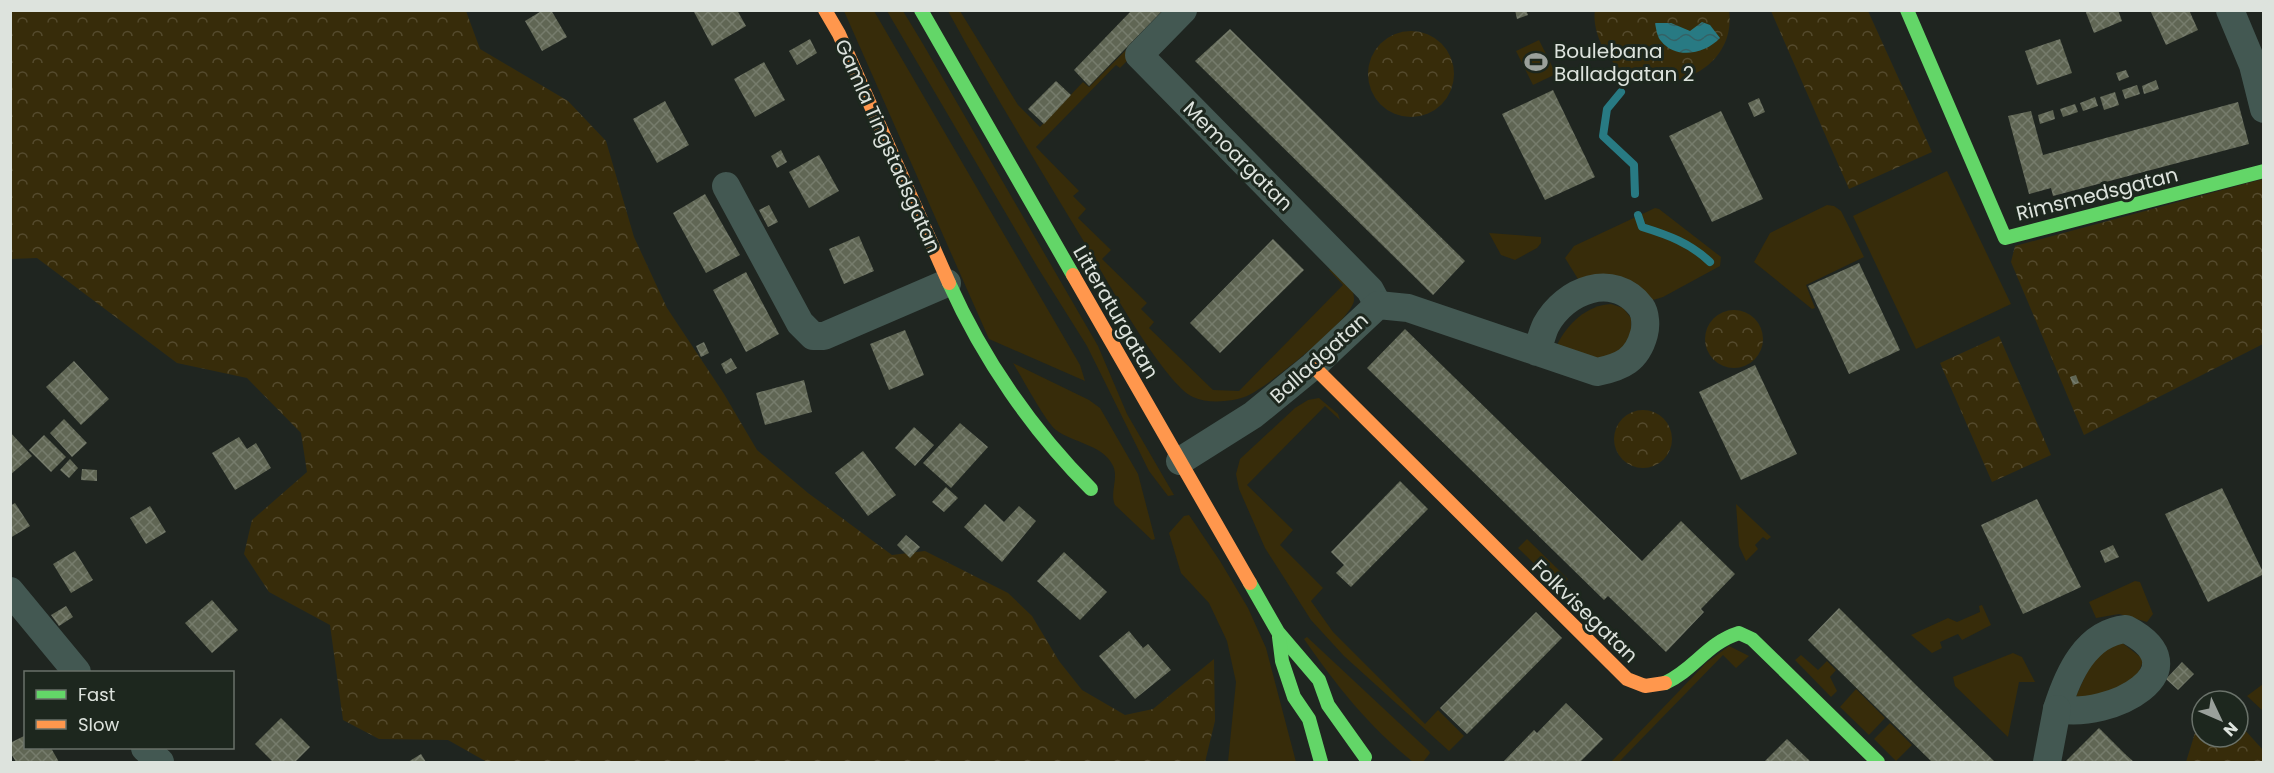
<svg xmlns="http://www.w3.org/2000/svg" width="2274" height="773" font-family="Poppins,sans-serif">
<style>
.green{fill:#372c0a}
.forest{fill:url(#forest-crowns)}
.water{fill:url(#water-waves)}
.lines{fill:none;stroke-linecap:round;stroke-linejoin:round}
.stream{stroke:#287a83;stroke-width:8}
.building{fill:url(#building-cross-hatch)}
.street{stroke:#435852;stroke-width:28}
.fast{stroke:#63d668;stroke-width:14}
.slow{stroke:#ff974d;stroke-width:14}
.labels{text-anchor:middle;stroke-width:6;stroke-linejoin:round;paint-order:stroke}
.poi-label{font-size:20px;fill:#dde3dd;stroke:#1d271e;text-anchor:start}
.street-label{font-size:20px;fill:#dde3dd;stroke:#1d271e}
</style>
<defs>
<pattern id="forest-crowns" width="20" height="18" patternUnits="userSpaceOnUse" patternTransform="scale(1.5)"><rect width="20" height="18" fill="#372c0a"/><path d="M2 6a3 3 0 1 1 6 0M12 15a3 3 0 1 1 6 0" fill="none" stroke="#544a2d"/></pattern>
<pattern id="water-waves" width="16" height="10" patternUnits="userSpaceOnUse" patternTransform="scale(1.5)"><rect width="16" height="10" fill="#287a83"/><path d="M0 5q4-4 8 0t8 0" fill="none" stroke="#346266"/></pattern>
<pattern id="building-cross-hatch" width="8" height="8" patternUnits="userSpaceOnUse" patternTransform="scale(1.5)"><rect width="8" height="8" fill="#606654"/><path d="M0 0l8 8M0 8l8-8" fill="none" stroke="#767c6c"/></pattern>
</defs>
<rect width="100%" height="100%" fill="#1f2520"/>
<g class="green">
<path d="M844 11H874L1080 365 1085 381 989 339Z"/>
<path d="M887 11H903L923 44 1098 346 1127 414 1174 495 1168 496 1149 471 1087 346 1038 268Z"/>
<path d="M948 11H960L1018 105 1040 127 1083 82 1089 87 1165 11H1177L1120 68 1116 65 1036 147 1079 191 1073 196 1086 209 1078 218 1111 250 1102 259 1147 303 1141 309 1154 322 1149 328 1213 390 1239 391 1343 285 1329 270 1332 267C1341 276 1355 286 1354 300 1354 318 1266 388 1247 396 1232 402 1208 404 1193 397 1165 384 1107 281 1089 250 1041 170 992 92 948 11Z"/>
<path d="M1539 40 1556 74 1533 85 1516 51Z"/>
<path d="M1947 171 2011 304 1916 349 1853 216Z"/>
<path d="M1827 205 1834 206 1841 211 1864 257 1806 285 1815 308 1812 309 1754 262 1770 233Z"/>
<path d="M1655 208 1659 209 1721 257 1720 266 1663 297 1653 300 1578 279 1565 258 1574 246Z"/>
<path d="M1489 233 1541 237V243L1537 248 1515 260 1501 255Z"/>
<path d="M1611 304 1623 308 1631 318V345L1605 361 1557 345C1567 324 1587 305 1611 304Z"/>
<path d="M1013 363 1089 400 1100 408 1138 474 1155 539 1152 540 1115 505C1109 492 1120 477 1112 464 1102 445 1072 442 1056 430 1045 421 1022 377 1013 363Z"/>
<path d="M1319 398 1338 414 1340 420 1325 406 1247 485 1293 530 1280 545 1323 588 1311 601 1333 632 1425 724 1438 710 1464 736 1449 751 1344 656 1311 620 1265 548 1239 489 1236 474 1240 459 1295 408 1308 400Z"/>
<path d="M1736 504 1771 537 1767 540 1763 537 1755 545 1758 549 1746 561 1739 546Z"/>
<path d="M1189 515 1220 561 1248 608 1266 648 1296 762H1228L1236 682 1227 641 1209 603 1181 573 1169 533 1184 516Z"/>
<path d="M1527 539 1568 579 1559 588 1518 548Z"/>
<path d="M2135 581 2140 582 2153 614 2147 622 2119 614 2096 618 2089 602Z"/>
<path d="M1982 605 1991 625 1962 640 1958 634 1940 642 1942 648 1932 653 1911 635 1948 618 1957 622 1980 612 1979 606Z"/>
<path d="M1307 637 1429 751 1430 753 1423 762H1413C1369 727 1336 685 1304 639Z"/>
<path d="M2121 642 2143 659C2137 692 2109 690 2081 698L2076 696 2095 655Z"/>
<path d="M1729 646 1749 656 1736 668 1723 655 1619 762H1611L1706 663Z"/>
<path d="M2013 653 2022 657 2035 682H2019L2008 737 1955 686 1953 677Z"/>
<path d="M1801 655 1818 670 1827 661 1836 670 1830 677 1837 691 1831 697 1795 660Z"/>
<path d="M2263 684V711L2247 696Z"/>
<path d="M1856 689 1885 718 1869 735 1840 707Z"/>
<path d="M1890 723 1912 745 1896 761 1874 739Z"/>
</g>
<g class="forest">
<path d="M1595 10H1729C1739 81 1634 111 1602 46 1597 35 1593 22 1595 10Z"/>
<path d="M10 11H466L480 49 568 101 606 141 634 237 667 308 724 394 757 450 808 493 892 555 925 551 1008 593 1032 616 1059 661 1082 690 1125 715 1153 709 1214 659 1215 721 1205 762H487L448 740 379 739 343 720 330 625 269 592 244 554 252 520 307 472 301 433 247 378 177 363 37 258 11 259Z"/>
<path d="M1771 11H1868L1932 152 1849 189Z"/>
<circle cx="1411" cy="74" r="43"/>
<path d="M2263 179V344L2084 435 2011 262 2015 246Z"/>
<circle cx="1734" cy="339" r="29"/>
<path d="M1999 336 2051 455 1992 482 1940 363Z"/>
<circle cx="1643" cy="439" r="29"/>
<path d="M2243 728 2263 750V762H2186L2195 733 2202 732V737H2238V729Z"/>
</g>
<path class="water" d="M1702 22 1710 25 1720 38C1705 54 1676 60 1661 41 1657 37 1656 28 1655 23H1671L1690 31Z"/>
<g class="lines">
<g class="stream">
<path d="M1621 92 1607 109 1603 136 1634 165 1635 194"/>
<path d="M1638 215 1642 227C1668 235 1690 243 1710 262"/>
</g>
</g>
<g class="building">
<path d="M543 10H551L567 37 542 51 525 21Z"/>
<path d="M693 10H737L746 26 712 46Z"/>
<path d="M1132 10H1163L1089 86 1074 70Z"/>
<path d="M1515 10H1526L1528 15 1517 19Z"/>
<path d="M2085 10H2118L2122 21 2094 33Z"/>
<path d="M2150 10H2189L2198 30 2166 45Z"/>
<path d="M1230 29 1465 261 1433 295 1195 61Z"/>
<path d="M810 39 817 53 797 65 789 51Z"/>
<path d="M2060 39 2072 73 2037 85 2025 51Z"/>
<path d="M764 62 785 100 755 117 734 79Z"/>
<path d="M2126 70 2129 77 2119 81 2116 73Z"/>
<path d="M2156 80 2159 89 2144 94 2142 86Z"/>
<path d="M1056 81 1071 95 1044 124 1028 109Z"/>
<path d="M2137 85 2140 94 2125 99 2122 90Z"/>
<path d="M1553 90 1595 177 1545 200 1502 114Z"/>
<path d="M2115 92 2119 105 2104 110 2100 97Z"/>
<path d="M2095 97 2098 106 2083 111 2080 103Z"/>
<path d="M1759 98 1765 112 1754 117 1748 103Z"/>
<path d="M665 101 689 145 657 163 633 119Z"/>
<path d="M2238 102 2249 144 2053 196 2051 188 2029 194 2008 116 2031 111 2043 155Z"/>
<path d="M2075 104 2078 112 2063 117 2060 109Z"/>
<path d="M2053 110 2055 119 2040 124 2038 115Z"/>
<path d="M1721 111 1763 199 1712 222 1669 136Z"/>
<path d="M781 150 787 162 777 168 771 156Z"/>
<path d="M819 155 839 191 809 208 789 172Z"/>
<path d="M705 194 740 255 706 273 673 213Z"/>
<path d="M769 205 778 222 768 227 759 210Z"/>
<path d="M859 236 874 271 844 284 829 249Z"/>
<path d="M1273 239 1304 270 1220 353 1190 323Z"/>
<path d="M1859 263 1900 350 1849 374 1808 286Z"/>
<path d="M746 272 779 334 746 352 713 290Z"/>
<path d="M1405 329 1642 561 1681 521 1735 574 1701 609 1704 612 1666 652 1608 596 1604 600 1367 368Z"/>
<path d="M905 330 924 375 889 390 870 344Z"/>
<path d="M704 342 709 353 701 357 696 346Z"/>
<path d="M731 358 737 368 726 374 721 364Z"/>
<path d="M74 361 109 399 81 425 46 387Z"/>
<path d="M1755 365 1797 454 1741 480 1699 392Z"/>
<path d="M2076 375 2079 383 2073 385 2070 377Z"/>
<path d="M804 380 812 412 765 425 756 393Z"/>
<path d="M64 419 87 443 72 457 50 433Z"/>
<path d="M960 423 988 447 951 488 923 463Z"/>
<path d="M914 427 934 445 915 466 895 448Z"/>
<path d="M10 432 32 456 10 475Z"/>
<path d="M44 435 66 457 51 472 29 450Z"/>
<path d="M239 437 247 449 256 443 271 468 235 490 212 453Z"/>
<path d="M863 451 896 495 868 516 835 473Z"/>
<path d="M70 459 78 468 69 478 60 470Z"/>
<path d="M82 469 97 470V481L81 480Z"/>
<path d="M1400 481 1428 509 1351 587 1336 573 1344 565 1331 552Z"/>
<path d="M946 487 958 498 944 512 932 502Z"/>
<path d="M2222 488 2264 574 2208 602 2165 514Z"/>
<path d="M2037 499 2081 587 2023 614 1981 525Z"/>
<path d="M15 503 30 526 10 538V506Z"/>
<path d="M985 504 1004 522 1019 506 1036 521 1002 562 964 527Z"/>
<path d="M150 506 166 532 146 544 130 518Z"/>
<path d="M906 535 920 547 910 558 897 545Z"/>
<path d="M2113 545 2119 557 2105 563 2100 551Z"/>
<path d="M75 551 93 580 71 593 53 564Z"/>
<path d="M1064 552 1107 592 1080 620 1037 581Z"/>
<path d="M212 600 238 630 212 653 185 623Z"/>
<path d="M66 606 73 617 59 626 51 615Z"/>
<path d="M1839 608 1916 685 1995 762H1932L1829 661 1808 640Z"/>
<path d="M1536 612 1562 638 1467 734 1440 708Z"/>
<path d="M1129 631 1143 648 1148 644 1171 670 1135 699 1099 656Z"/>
<path d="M2182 662 2194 674 2178 690 2166 679Z"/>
<path d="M1566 703 1603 739 1580 762 1504 761 1534 730 1537 733Z"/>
<path d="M281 718 310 747 295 762H270L272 761 255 744Z"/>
<path d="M2099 728 2125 754 2134 762H2065Z"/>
<path d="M26 735V748H51L59 762H16L10 752V743Z"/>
<path d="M1787 739 1811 762H1764Z"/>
<path d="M421 754 426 762H408Z"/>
</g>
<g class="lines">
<g class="street">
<path d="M1183 10 1139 55 1370 290 1378 305"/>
<path d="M2230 10 2253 65 2264 109"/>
<path d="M726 186 800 323 813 336H824L947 283"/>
<path d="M1180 461 1253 415 1313 366 1378 305 1408 308 1597 372C1622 367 1637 360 1644 334 1646 327 1646 314 1641 307 1613 271 1565 290 1546 325 1542 333 1540 343 1537 352"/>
<path d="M10 591 77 672"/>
<path d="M2126 629C2205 670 2110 720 2057 709 2068 674 2086 633 2126 629Z"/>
<path d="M145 748 160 762"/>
<path d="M2047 762 2057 709"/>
</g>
<g class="fast">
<path d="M921 10 1073 275"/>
<path d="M1907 10 2005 238 2264 171"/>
<path d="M949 283C983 359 1033 431 1091 489"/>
<path d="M1250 583 1278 632 1319 680 1328 705 1365 757"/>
<path d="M1279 637 1282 661 1294 697 1309 719 1321 762"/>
<path d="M1665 683C1694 670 1707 643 1739 633L1752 639 1878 762"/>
</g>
<g class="slow">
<path d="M825 10 839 34 949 283"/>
<path d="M1073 275 1250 583"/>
<path d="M1313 366 1627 679 1645 686 1665 683"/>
</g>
</g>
<defs>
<g id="stadium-bare" transform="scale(1.8)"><path d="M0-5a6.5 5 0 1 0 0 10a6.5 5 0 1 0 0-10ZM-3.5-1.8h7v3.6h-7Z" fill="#9aa09b" stroke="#1d271e" stroke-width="2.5" paint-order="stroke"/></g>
</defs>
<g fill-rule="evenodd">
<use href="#stadium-bare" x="1536" y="62"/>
</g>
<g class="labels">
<g class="poi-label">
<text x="1554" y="58">Boulebana<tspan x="1554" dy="23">Balladgatan 2</tspan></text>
</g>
<g class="street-label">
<text transform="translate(888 146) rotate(66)" y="7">Gamla Tingstadsgatan</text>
<text transform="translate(1238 156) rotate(45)" y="7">Memoargatan</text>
<text transform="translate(2097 194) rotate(-14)" y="7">Rimsmedsgatan</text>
<text transform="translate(1116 312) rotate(60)" y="7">Litteraturgatan</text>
<text transform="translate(1319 358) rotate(-42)" y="7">Balladgatan</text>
<text transform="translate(1585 611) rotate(44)" y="7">Folkvisegatan</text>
</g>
</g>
<rect width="2274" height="773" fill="none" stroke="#dde3dd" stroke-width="24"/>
<rect x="24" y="671" width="210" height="78" fill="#1d271e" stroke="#6a726a" stroke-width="1.5"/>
<rect x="36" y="690" width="30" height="9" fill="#63d668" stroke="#6a726a" stroke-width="1.5"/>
<text x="78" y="701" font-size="18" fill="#dde3dd">Fast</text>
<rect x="36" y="720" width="30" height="9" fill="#ff974d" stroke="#6a726a" stroke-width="1.5"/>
<text x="78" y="731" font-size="18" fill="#dde3dd">Slow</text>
<g transform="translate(2220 719) rotate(134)"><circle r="28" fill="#1d271e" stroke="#6a726a" stroke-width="1.5"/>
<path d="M0-4.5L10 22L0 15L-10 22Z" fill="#9aa09b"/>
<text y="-9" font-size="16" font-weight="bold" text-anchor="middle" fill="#dde3dd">N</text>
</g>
</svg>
